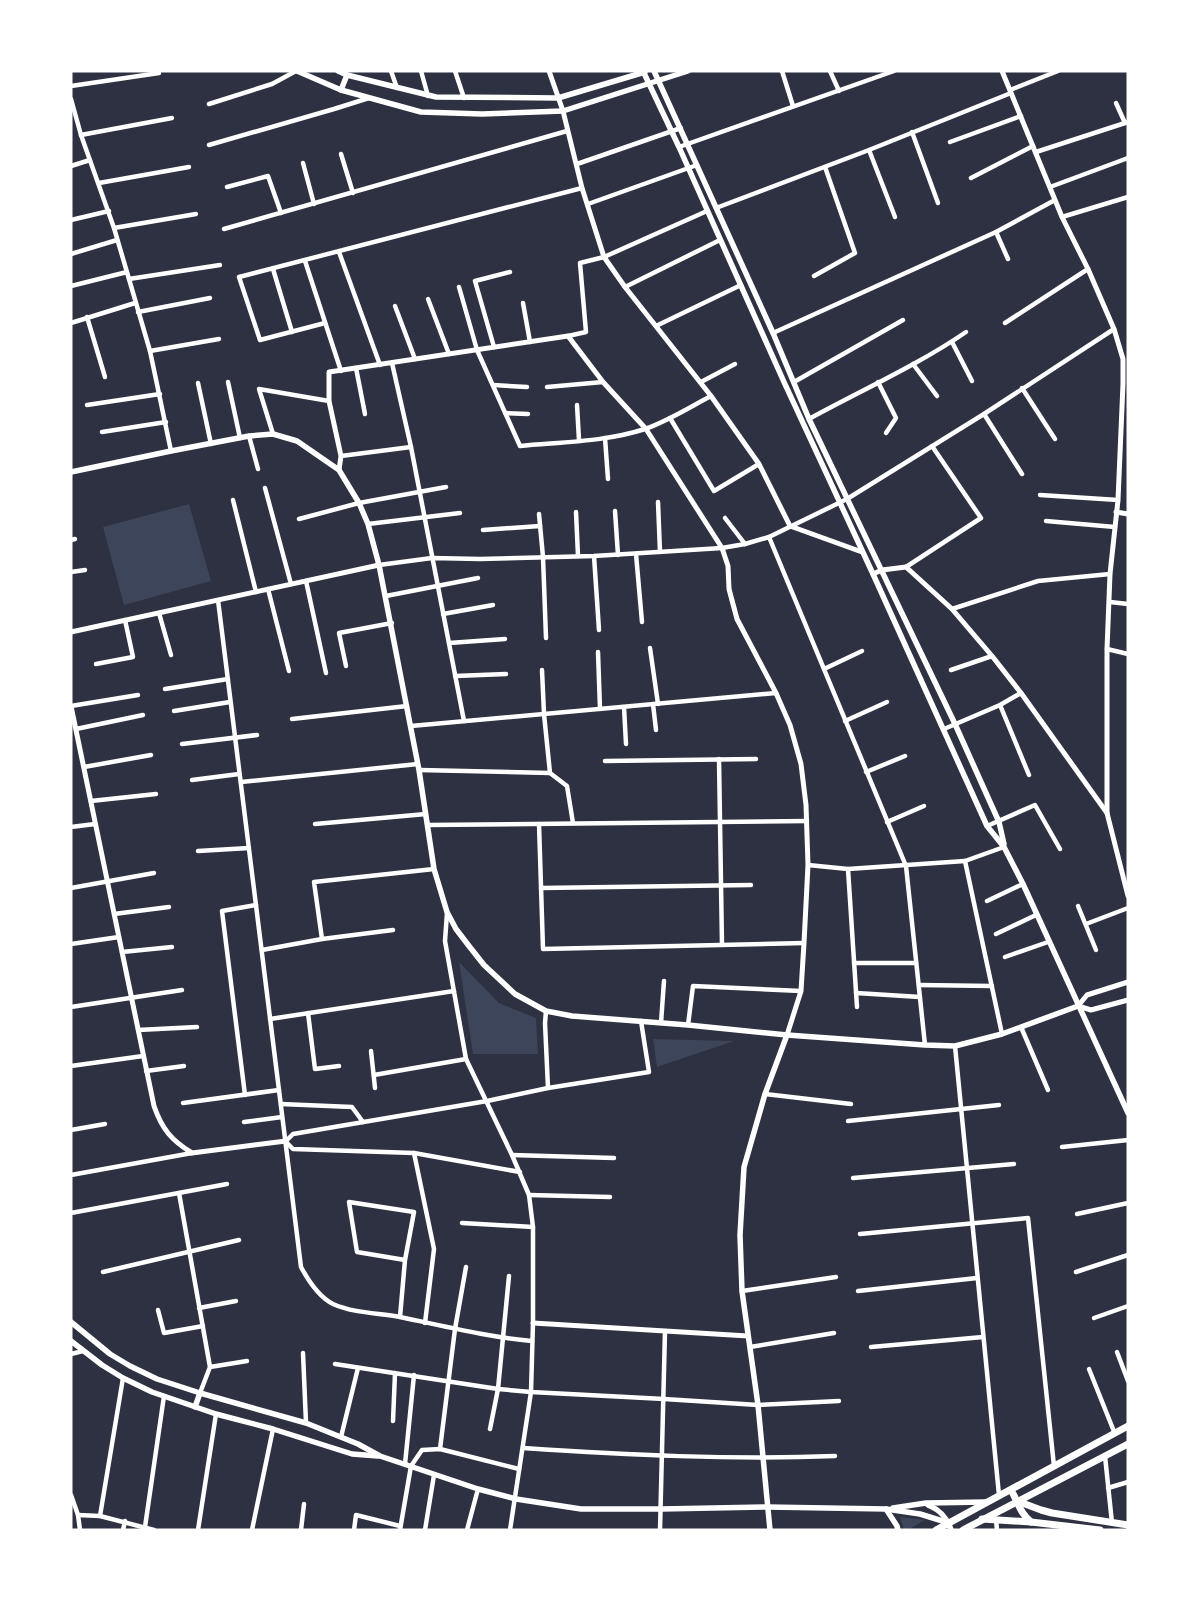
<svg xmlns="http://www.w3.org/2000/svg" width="1199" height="1601" font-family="'IBM Plex Serif',serif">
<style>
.green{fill:#3c4559}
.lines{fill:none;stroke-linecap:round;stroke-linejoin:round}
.minor{stroke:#fff;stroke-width:4.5}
.tertiary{stroke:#fff;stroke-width:5}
.secondary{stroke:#fff;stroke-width:5.5}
.primary{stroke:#fff;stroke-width:7}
</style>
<rect width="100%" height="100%" fill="#2d3142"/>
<g class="green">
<path d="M189 504 211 581 124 605 103 527Z"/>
<path d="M459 962 499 1003 536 1018 538 1054H473Z"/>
<path d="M653 1039 734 1041 657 1067Z"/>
<path d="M900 1517 925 1520 908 1530H904Z"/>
</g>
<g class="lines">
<g class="minor">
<path d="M391 71 397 88"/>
<path d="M421 71 428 96"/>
<path d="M455 71 464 98"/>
<path d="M782 71 793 106"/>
<path d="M830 71 839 91"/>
<path d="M71 86 159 73"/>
<path d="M1010 90 1058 71"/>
<path d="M71 99 81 135 114 228 129 279 150 351 171 451"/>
<path d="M1116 103 1125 123"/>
<path d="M209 104 272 84 296 71"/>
<path d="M912 132 938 203"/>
<path d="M81 135 172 118"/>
<path d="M950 142 1021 116"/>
<path d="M209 145 334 109 369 98"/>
<path d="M679 147 894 71"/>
<path d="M869 150 895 217"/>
<path d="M1036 152 1128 122"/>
<path d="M341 154 353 193"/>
<path d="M303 163 314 204"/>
<path d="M577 164 681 128"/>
<path d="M71 166 90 160"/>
<path d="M971 178 1033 146"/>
<path d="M99 183 189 167"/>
<path d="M227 187 268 176 281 213"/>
<path d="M1050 187 1128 158"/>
<path d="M588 204 697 165"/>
<path d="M716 208 869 150 1011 93"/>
<path d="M1062 217 1128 197"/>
<path d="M71 220 109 211"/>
<path d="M114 228 196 214"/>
<path d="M224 229 567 131"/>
<path d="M996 232 1008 259"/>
<path d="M339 252 380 365"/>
<path d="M71 254 117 240"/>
<path d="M305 261 341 371"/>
<path d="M273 269 292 332"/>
<path d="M814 276 855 253 825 167"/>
<path d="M129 279 220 265"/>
<path d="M71 286 127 272"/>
<path d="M459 287 477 350 520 446C561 442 605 442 645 429 668 421 690 407 711 396"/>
<path d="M625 287 720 240"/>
<path d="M428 299 449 354"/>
<path d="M523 303 530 342"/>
<path d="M395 306 415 359"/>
<path d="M138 312 210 298"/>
<path d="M87 317 105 377"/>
<path d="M71 323 135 303"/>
<path d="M325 323 260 340 239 277 582 188"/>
<path d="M1005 323 1088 269"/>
<path d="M656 326 741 285"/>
<path d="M773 333 996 232 1055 200"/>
<path d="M568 336 586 332 580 263 604 257 707 211"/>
<path d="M952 342 972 381"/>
<path d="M494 347 475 281 510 272"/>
<path d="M150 351 219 339"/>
<path d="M392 363 411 447 464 721"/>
<path d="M913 364 937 396"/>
<path d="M356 368 365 414"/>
<path d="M228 382 240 438"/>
<path d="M701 382 735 364"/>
<path d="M794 382 903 320"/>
<path d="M878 382 896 418 886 433"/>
<path d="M198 383 211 444"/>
<path d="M493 385 527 387"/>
<path d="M547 387 603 382"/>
<path d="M1022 388 1055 439"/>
<path d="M87 405 160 394"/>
<path d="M577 405 579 440"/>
<path d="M505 413 528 414"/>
<path d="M984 414 1022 474"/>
<path d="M670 418 714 491 759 464"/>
<path d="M809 419C860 391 918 365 966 332"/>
<path d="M102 432 166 422"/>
<path d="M273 434 259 389 329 401"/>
<path d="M249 436 258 469"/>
<path d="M605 438 608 479"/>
<path d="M341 456 411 447"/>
<path d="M265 488 291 584"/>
<path d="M1040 495 1118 500"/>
<path d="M233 500 256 592"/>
<path d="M658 502 660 552"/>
<path d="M615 511 618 555"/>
<path d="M576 512 578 556"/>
<path d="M539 514 543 557 546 638"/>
<path d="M725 518 745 544"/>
<path d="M299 519 359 503 446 487"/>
<path d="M1046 521 1115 527"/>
<path d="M368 524 460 513"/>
<path d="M483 530 540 526"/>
<path d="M769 537 906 866 925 1045"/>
<path d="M71 540 75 539"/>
<path d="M636 554 642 622"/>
<path d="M594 556 599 630"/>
<path d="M379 565 432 558 480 559 594 556 722 548 745 544 769 537 847 499 984 414 1114 329"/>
<path d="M906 567 981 518 932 446"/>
<path d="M71 572 85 570"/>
<path d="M306 581 326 673"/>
<path d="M268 589 289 671"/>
<path d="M386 596 478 578"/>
<path d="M218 600 301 1267C308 1280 319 1297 333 1304 353 1313 378 1313 400 1317 444 1326 487 1337 532 1341"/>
<path d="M1110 602 1128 604"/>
<path d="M952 609 1038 581 1110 574"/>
<path d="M159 613 171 655"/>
<path d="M443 614 493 605"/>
<path d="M449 643 505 639"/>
<path d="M650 648 658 704"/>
<path d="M1107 649 1128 654"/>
<path d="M598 652 600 709"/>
<path d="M96 664 133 657 125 620"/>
<path d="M346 666 339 633 392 623"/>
<path d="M824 669 862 651"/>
<path d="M542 670 544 714 550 773 567 786 573 823"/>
<path d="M951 670 992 656"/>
<path d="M455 676 506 674"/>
<path d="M165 689 228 679"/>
<path d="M653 704 656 730"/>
<path d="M1000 705 1029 775"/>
<path d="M71 706 138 695"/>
<path d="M624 707 626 744"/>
<path d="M174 711 230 702"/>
<path d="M292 719 407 706"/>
<path d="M845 721 887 702"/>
<path d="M411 726 776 693"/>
<path d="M76 729 143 715"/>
<path d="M944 729 1000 705 1021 693"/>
<path d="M182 744 257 735"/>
<path d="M719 759 722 945"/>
<path d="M605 761 756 759"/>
<path d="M84 767 151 755"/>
<path d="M419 770 550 773"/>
<path d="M866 772 905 756"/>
<path d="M192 780 239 774"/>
<path d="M241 782 418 764"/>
<path d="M91 801 156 794"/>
<path d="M887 822 924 806"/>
<path d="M315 824 426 814"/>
<path d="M539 824 543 949 804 943"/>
<path d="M428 825 807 821"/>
<path d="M987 826 1035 805 1060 849"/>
<path d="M71 827 95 824"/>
<path d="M198 851 249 848"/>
<path d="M965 861 1002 1034"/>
<path d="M808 865 848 869 965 861 1004 847"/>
<path d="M848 869 857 1007"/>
<path d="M71 888 154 873"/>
<path d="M541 888 751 885"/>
<path d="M987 901 1023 884"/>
<path d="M1078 906 1096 950"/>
<path d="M447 913 445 941 466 1059 512 1155 529 1195 533 1227V1323L531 1392 510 1530"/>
<path d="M114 914 169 907"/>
<path d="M1086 924 1128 908"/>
<path d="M996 934 1036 915"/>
<path d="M322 939 314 882 434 869"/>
<path d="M71 944 119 937"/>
<path d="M262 950 322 939 393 930"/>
<path d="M122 952 172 947"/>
<path d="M1005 957 1048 942"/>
<path d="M854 963H916"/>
<path d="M919 985 992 986"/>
<path d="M856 993 920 997"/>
<path d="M71 1007 182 990"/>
<path d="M546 1011 545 1023 548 1088"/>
<path d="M308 1013 315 1069 339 1066"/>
<path d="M270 1019 454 991"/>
<path d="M661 1023 664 981"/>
<path d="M688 1025 693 986 801 991"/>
<path d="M1021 1027 1048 1090"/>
<path d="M138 1030 197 1027"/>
<path d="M955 1046 999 1495"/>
<path d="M371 1051 375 1088"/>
<path d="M71 1066 143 1056"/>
<path d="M146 1071 184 1066"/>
<path d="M374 1075 466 1059"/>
<path d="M765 1094 851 1104"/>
<path d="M245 1095 222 911 256 905"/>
<path d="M183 1103 279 1090"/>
<path d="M281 1104 352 1107 363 1122"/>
<path d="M848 1121 999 1105"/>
<path d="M244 1122 282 1117"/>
<path d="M71 1130 105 1124"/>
<path d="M286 1141 293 1134 487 1101 548 1088 649 1072 641 1021"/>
<path d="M286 1142 293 1149 414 1153 520 1172"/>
<path d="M1062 1147 1128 1140"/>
<path d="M414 1153 434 1249 425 1323"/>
<path d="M512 1155 614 1158"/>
<path d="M71 1175 192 1153"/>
<path d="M853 1178 1014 1164"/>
<path d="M179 1193 210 1367 200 1393"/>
<path d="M529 1195 610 1197"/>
<path d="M71 1213 227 1184"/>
<path d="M1077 1214 1128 1203"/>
<path d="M462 1223 533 1227"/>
<path d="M860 1234 1028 1218 1054 1466"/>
<path d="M103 1272 239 1240"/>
<path d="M1076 1272 1128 1255"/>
<path d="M742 1291 836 1277"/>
<path d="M858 1291 977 1278"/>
<path d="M199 1308 236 1301"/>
<path d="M158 1310 164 1333 203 1326"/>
<path d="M400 1317 405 1260 414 1212 349 1202 357 1252 405 1260"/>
<path d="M1094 1318 1128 1306"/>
<path d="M750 1347 834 1333"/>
<path d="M871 1347 983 1337"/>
<path d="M1117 1352 1128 1381"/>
<path d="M303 1353 306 1423"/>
<path d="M71 1354 83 1351"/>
<path d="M335 1364 498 1389 531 1392 664 1399 758 1405 839 1401"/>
<path d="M210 1367 247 1361"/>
<path d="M1089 1369 1115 1434"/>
<path d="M393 1421 395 1373"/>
<path d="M490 1429 498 1389 509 1276"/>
<path d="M341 1437 358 1368"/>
<path d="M523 1448C627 1455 731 1460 835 1456"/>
<path d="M440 1449 455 1329 466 1267"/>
<path d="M1105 1456 1112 1523"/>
<path d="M405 1464 414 1375"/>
<path d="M1108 1488 1128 1482"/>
<path d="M71 1495 78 1515 80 1530"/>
<path d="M78 1515 100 1516 154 1530"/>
<path d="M100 1516 123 1378"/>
<path d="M996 1520 997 1530"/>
<path d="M145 1527 164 1396"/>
<path d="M123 1530 125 1521"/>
<path d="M198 1530 216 1414"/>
<path d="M252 1530 273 1429"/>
<path d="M301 1530 304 1504"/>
<path d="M354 1530 356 1515 400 1526"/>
<path d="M400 1530 411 1466 422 1450 440 1449 519 1469"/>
<path d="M425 1530 434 1475"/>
<path d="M467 1530 478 1489"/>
<path d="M660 1530 665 1331"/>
</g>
<g class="tertiary">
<path d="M549 71 563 111 582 188 604 257 625 287 711 396 759 464 790 526 862 552"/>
<path d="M1002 71 1062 217 1088 269 1114 329 1123 359V384L1118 500 1110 574 1107 649V813L1128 896"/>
<path d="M339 470 341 456 329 401V372L568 336 603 382 646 429 722 548 728 566 729 589 737 619 776 693 790 725 801 764 806 805 808 865 804 943 801 991 787 1035"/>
<path d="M1116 512 1128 514"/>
<path d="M873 574 882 570 906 567 952 609 992 656 1021 693 1107 813"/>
<path d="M71 632 379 565"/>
<path d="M71 706 154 1106C162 1129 171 1140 192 1153L286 1141"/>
<path d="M1128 982 1087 995 1078 1006 1091 1010 1128 1000"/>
<path d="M533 1323 748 1336"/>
</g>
<g class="secondary">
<path d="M297 71 341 90 421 112 482 114 563 111 688 71"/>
<path d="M338 71 347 75 436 97 558 98 645 72"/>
<path d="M643 71 679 147 784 382 873 574 987 826 1004 847 1023 884 1128 1113"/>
<path d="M654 71 773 333 809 419 955 724 999 822 1004 844"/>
<path d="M341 90 347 75"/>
<path d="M71 472 171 451 249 436 273 434 297 441 339 470 359 503 368 524 379 565 419 770 434 869 447 912 456 929 469 946 484 965 515 994 546 1011 572 1016 688 1025 787 1035 925 1045 955 1046 1002 1034 1078 1006"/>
<path d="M71 1322 110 1354 130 1366 157 1379 200 1393 306 1423 358 1444 380 1456 478 1489 516 1499 581 1509H661L767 1507 886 1509 920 1514 949 1523"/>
<path d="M71 1341 102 1365 123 1378 152 1392 216 1414 273 1429 352 1454 378 1456"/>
<path d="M195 1407 200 1393"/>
<path d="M928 1505C940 1510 947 1517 951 1530"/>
<path d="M893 1508 926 1503 986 1502"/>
<path d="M886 1509 897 1526 898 1530"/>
<path d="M770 1530 758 1405 742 1291 740 1235 744 1167 765 1094 787 1035"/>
</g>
<g class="primary">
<path d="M1011 1490C1018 1502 1020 1513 1031 1522"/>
<path d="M1017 1501 1041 1510 1052 1513 1128 1525"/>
<path d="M982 1519 1031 1522 1100 1530"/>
<path d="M936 1530 1128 1426"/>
<path d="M963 1530 1128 1444"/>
</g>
</g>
<rect width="1199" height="1601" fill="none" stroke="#ffffff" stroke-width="145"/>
</svg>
